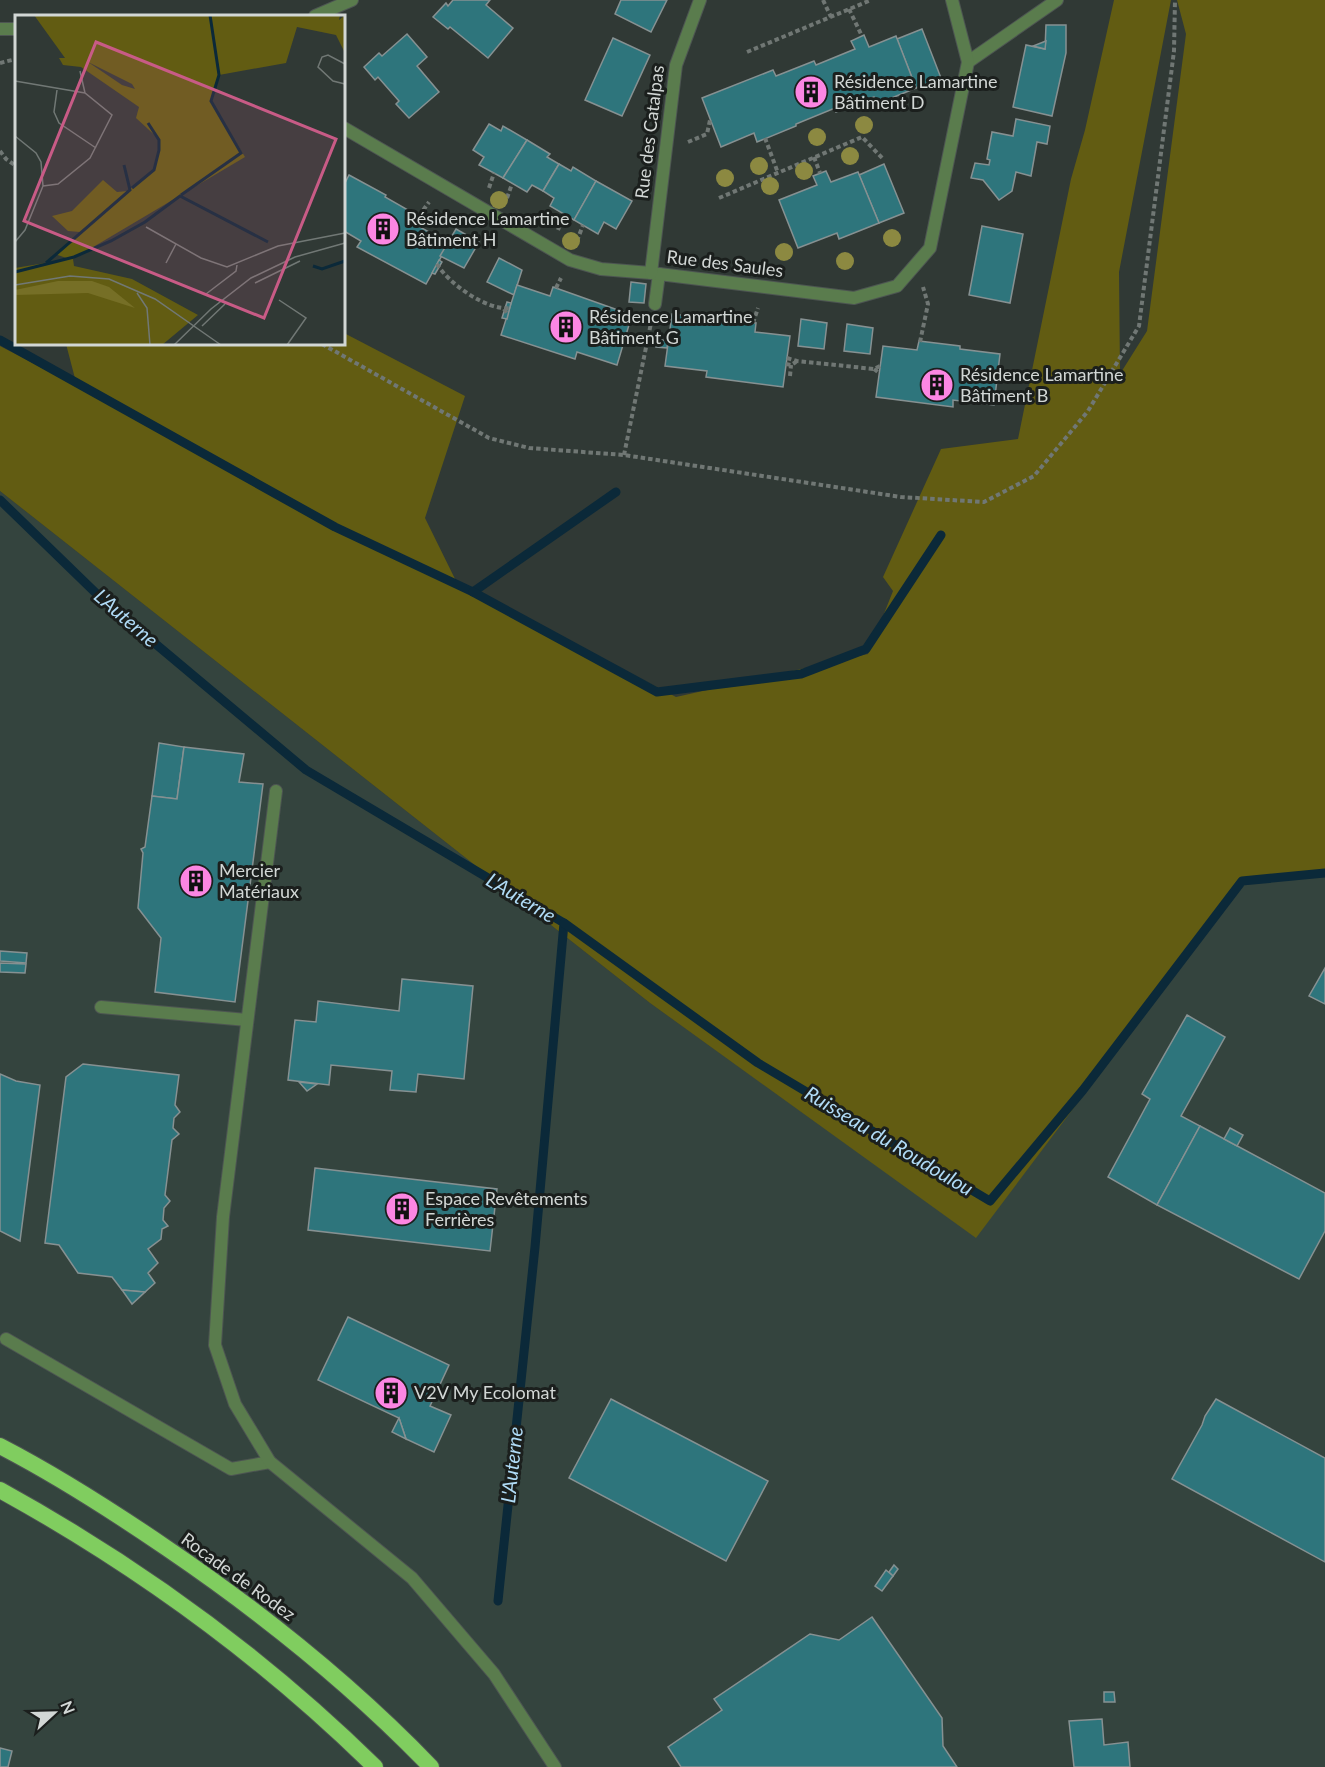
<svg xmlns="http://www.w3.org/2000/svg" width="1325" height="1767" font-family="Lato,sans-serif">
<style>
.built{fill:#34443e}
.green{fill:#625c12}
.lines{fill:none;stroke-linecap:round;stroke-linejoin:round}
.stream{stroke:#0b2939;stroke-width:9}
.building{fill:#2e757c;stroke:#869192;stroke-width:1.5}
.service-casing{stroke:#4d5552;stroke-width:14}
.minor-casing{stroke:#4d5552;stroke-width:14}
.trunk-casing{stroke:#4d5552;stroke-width:18}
.path{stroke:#707774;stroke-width:4;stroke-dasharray:4.5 3;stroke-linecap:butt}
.service{stroke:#5a7c4d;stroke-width:12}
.minor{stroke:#5a7c4d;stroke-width:12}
.trunk{stroke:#80cd5f;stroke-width:16}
.tree{fill:#8c8941}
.labels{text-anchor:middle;stroke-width:6;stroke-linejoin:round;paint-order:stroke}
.poi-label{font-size:18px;fill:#d2d7d5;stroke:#1b1f1d;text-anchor:start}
.street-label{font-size:18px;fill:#d2d7d5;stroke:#1b1f1d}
.water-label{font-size:20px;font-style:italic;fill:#b0dbf6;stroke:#1b1f1d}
.inset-river{fill:none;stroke:#0b2939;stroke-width:3}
.inset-road{fill:none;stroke:#717875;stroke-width:1.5}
.view{fill:#c85b86;fill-opacity:0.15;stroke:#c85b86;stroke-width:3}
.inset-edge{fill:none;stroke:#d2d7d5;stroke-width:3}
</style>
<rect width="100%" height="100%" fill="#303935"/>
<path class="built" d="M0 491 650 1003 976 1237 1246 879 1325 872V1767H0Z"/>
<path class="green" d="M1114 0H1171L1119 272 1120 374 1147 331 1186 34 1177 0H1325V872L1246 879 976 1238 650 1003 0 491V346L77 386 66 344H344V333L465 396 425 518 457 583 676 697 868 654 893 591 883 577 941 449 1018 439 1071 179 1085 130Z"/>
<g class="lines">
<g class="stream">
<path d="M0 340 335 527 473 592 616 492"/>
<path d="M0 500 102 599 306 770 564 923 535 1247 498 1601"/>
<path d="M473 592 657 692 801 674 866 649 941 535"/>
<path d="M564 923 758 1063 990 1201 1083 1090 1242 881 1325 873"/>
</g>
</g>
<g class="building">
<path d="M453 0H490L486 5 513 28 488 58 450 27 448 29 433 17 446 3 448 6Z"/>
<path d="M621 0H667L651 32 615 14Z"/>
<path d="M1046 25H1066V53L1052 116 1013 107 1026 45 1045 49Z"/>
<path d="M922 29 941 78 916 88 897 39Z"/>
<path d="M407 34 427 57 417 66 439 92 409 118 396 104 399 101 378 77 375 80 364 67 379 53 382 56Z"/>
<path d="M864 35 869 47 896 36 916 88 877 104 874 97 836 112 835 108 796 124V126L757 142 754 133 721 147 702 98 773 70 776 76 814 61 816 65 855 49 851 41Z"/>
<path d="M613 38 650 55 622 116 585 100Z"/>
<path d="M1046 41 1045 49 1033 46Z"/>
<path d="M1016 119 1050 126 1047 144 1037 142 1031 176 1016 172 1012 191 999 200 983 180 971 178 975 163 989 165 990 160 987 159 992 132 1013 136Z"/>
<path d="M489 124 501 131 503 126 527 140 503 178 479 165 484 157 473 150Z"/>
<path d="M527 140 550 154 547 157 559 164 543 191 532 185 527 192 503 178Z"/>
<path d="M559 164 571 171 573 167 596 181 574 220 550 206 554 198 543 191Z"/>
<path d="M884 164 904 213 879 223 859 175Z"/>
<path d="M826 171 831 182 858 172 879 223 839 239 837 233 798 248 779 200 817 185 813 176Z"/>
<path d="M349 175 386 195 385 197 422 218 418 226 449 243 426 284 357 247 361 241 344 231V185Z"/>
<path d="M596 181 632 201 616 229 604 222 598 234 574 220Z"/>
<path d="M982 226 1023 234 1010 303 969 295Z"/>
<path d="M456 229 479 242 464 268 440 256Z"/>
<path d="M499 258 522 270 514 295 487 282Z"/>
<path d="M439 260 442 262 435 274 432 273Z"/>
<path d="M631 282 646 284 644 303 629 302Z"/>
<path d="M517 285 550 296 553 287 632 315 617 365 577 352 575 359 501 335Z"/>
<path d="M507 302 511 303 507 319 502 318Z"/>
<path d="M672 314 713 319V317L756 323 755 332 790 336 783 387 706 377 707 371 665 366Z"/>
<path d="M801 319 827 323 824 349 798 346Z"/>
<path d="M847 324 873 328 870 354 844 351Z"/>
<path d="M657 339 668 341 667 348 656 347Z"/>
<path d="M919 341 960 346V349L1000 354 994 405 953 400V407L876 397 883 346 917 350Z"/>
<path d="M159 743 184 747 177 799 152 796Z"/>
<path d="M184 747 244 754 239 782 263 784 235 1002 155 992 161 938 138 908 143 853 141 849 145 847 152 796 177 799Z"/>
<path d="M0 951 27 953 26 963 0 961Z"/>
<path d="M0 963 26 964 25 973 0 972Z"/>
<path d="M1325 968V1004L1309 996Z"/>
<path d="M402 979 473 986 464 1079 418 1074 416 1092 390 1090 392 1071 331 1065 329 1085 288 1080 295 1020 316 1022 318 1001 399 1011Z"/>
<path d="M1187 1015 1225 1037 1181 1116 1200 1126 1157 1205 1108 1177 1150 1099 1142 1094Z"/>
<path d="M83 1064 179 1075 175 1105 180 1112 174 1118 173 1128 179 1134 172 1140 165 1195 170 1201 164 1208 163 1220 168 1226 162 1229 161 1239 148 1249 158 1263 148 1273 155 1283 145 1292 122 1290 112 1277 78 1273 59 1245 45 1243 66 1077Z"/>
<path d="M0 1074 16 1081 40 1085 20 1241 0 1231Z"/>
<path d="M299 1082 317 1084 307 1091Z"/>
<path d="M1200 1126 1325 1193V1231L1299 1279 1157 1205Z"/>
<path d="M1230 1128 1243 1135 1237 1146 1224 1139Z"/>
<path d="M315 1168 497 1189 490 1251 308 1230Z"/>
<path d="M122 1290 145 1292 132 1304Z"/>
<path d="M348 1317 449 1365 430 1406 451 1415 434 1452 406 1439 399 1418 318 1380Z"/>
<path d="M611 1399 768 1481 726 1561 569 1478Z"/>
<path d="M1216 1399 1325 1458V1562L1172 1479 1202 1425 1205 1416Z"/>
<path d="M399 1418 406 1439 392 1432Z"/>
<path d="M894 1565 898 1569 893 1576 889 1572Z"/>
<path d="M886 1570 893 1576 882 1591 875 1586Z"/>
<path d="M872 1617 942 1718 943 1746 957 1767H681L668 1747 722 1710 714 1699 810 1634 839 1640Z"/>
<path d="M1104 1692H1114L1115 1702H1104Z"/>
<path d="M1102 1719 1104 1745 1128 1742 1130 1767H1074L1069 1721Z"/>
<path d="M0 1748 12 1751 8 1767H0Z"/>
</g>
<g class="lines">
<g class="service-casing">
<g id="service">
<path d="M655 304 659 274"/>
<path d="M101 1007 247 1020"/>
<path d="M6 1339 231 1469 270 1462"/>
</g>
</g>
<g class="minor-casing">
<g id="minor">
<path d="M315 16 352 0"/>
<path d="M0 29H16"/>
<path d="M968 62 1057 0"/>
<path d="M344 128 570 260 601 269 651 273 854 298 897 286 930 248 968 62 952 0"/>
<path d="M651 273 676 65 700 0"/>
<path d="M276 791 223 1217 215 1345 235 1404 270 1462 412 1578 494 1674 555 1767"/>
</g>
</g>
<g class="trunk-casing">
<g id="trunk">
<path d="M0 1446C58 1476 114 1512 168 1549 262 1613 352 1685 431 1767"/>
<path d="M0 1490C136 1565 264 1658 375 1767"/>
</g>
</g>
<g class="path">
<path d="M823 0 831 17"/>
<path d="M849 9 862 36"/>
<path d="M747 52 871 0"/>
<path d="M0 63 16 59"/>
<path d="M765 138 778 173"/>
<path d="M688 142 707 134 710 120"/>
<path d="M0 151 6 159 16 166"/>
<path d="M814 157 820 173"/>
<path d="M489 188 494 173"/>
<path d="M507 198 512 184"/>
<path d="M719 198 862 137 884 160"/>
<path d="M419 216 429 202"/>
<path d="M558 230 564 214"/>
<path d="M577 241 583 225"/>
<path d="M437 264C448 283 487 311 510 308"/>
<path d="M556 288 561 278"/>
<path d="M504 309 508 315"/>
<path d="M753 323 758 308"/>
<path d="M920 342 928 304 923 287"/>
<path d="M322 344 489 438 529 448 624 455 901 497 984 502 1034 476 1088 411 1139 326 1174 51 1175 0"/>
<path d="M787 358 797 361 874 369 880 366"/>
<path d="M786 364 791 365 796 362"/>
<path d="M874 369 879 373"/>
<path d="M790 376 791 365"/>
<path d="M624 455 651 323"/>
</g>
<use href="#service" class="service"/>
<use href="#minor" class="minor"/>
<use href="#trunk" class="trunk"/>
</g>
<g class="tree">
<circle cx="864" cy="125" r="9"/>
<circle cx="817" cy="137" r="9"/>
<circle cx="850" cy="156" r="9"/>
<circle cx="759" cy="166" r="9"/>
<circle cx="804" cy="171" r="9"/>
<circle cx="725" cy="178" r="9"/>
<circle cx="770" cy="186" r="9"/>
<circle cx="499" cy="200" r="9"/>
<circle cx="892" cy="238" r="9"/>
<circle cx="571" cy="241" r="9"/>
<circle cx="784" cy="252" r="9"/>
<circle cx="845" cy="261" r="9"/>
</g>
<defs>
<g id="building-disc" transform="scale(1.725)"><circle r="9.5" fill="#fc86e3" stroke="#1b1f1d"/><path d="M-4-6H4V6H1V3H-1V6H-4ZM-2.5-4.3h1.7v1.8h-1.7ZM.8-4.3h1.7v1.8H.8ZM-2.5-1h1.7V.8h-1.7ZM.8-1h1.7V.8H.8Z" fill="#111"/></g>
</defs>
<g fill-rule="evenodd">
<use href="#building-disc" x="811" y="92"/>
<use href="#building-disc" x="383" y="229"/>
<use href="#building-disc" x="566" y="327"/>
<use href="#building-disc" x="937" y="385"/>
<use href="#building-disc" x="196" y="881"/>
<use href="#building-disc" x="402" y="1209"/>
<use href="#building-disc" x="391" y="1393"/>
</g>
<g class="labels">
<g class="poi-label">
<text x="834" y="88">Résidence Lamartine<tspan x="834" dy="21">Bâtiment D</tspan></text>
<text x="406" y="225">Résidence Lamartine<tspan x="406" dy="21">Bâtiment H</tspan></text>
<text x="589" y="323">Résidence Lamartine<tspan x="589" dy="21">Bâtiment G</tspan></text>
<text x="960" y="381">Résidence Lamartine<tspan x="960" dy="21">Bâtiment B</tspan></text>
<text x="219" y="877">Mercier<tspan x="219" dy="21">Matériaux</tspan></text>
<text x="425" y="1205">Espace Revêtements<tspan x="425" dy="21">Ferrières</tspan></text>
<text x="414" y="1399">V2V My Ecolomat</text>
</g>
<g class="street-label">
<text transform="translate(650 132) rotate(-83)" y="6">Rue des Catalpas</text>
<text transform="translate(725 264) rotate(7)" y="6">Rue des Saules</text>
<text transform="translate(238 1577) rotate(36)" y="6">Rocade de Rodez</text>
</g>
<g class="water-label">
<text transform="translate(126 618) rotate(41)" y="7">L'Auterne</text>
<text transform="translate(521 898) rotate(31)" y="7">L'Auterne</text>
<text transform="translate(889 1141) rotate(31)" y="7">Ruisseau du Roudoulou</text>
<text transform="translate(512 1465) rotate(-84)" y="7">L'Auterne</text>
</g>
</g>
<g transform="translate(15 15)">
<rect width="330" height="330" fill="#303935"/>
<path d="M19 0H325L324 5 330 0V38L321 20 282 12 271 48 204 60 196 86 230 142 58 244 59 251 117 264 183 300 147 330H0V253L54 244 40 239 65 217 53 216 37 201 57 196 88 165 102 177 113 176 140 153 145 125 121 103 124 92 66 52 48 50 44 43H50ZM73 47 117 69 120 74 107 70Z" fill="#625c12" fill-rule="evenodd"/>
<path d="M43 266H77L94 272 120 293 73 278 0 280V275Z" fill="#766f26"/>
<path class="inset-river" d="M117 173 139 155 144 135V125L133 108M166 180 226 138 196 86 204 60 195 0M31 248 115 175 109 150M298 251 307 254 330 246M0 257 59 242 96 226 130 207 165 181 253 227"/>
<path class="inset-road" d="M330 49 313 40 307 42 303 52 318 66 330 69M65 56 70 78M0 66 70 78 97 100 75 143 43 169 28 171M42 75 39 97 44 108 81 133M0 121 21 138 26 147 28 171 10 215 0 227M131 212 186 243 212 252 263 231 330 218M151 248 161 229M240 268 285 246M0 270 55 261 94 264 140 284 206 330M122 278 132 293 135 330M191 279 221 256 222 250M264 285 291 303 272 330M187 311 210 289M159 330 196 294 236 263 280 242 330 228"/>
<path class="view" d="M81 27 321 124 249 303 9 206Z"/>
<rect width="330" height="330" class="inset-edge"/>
</g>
<g transform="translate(54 1713) rotate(68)" stroke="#1b1f1d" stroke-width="4.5" paint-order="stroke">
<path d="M0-4.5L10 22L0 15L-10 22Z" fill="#d2d7d5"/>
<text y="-9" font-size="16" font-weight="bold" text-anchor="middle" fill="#d2d7d5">N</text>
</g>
</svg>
